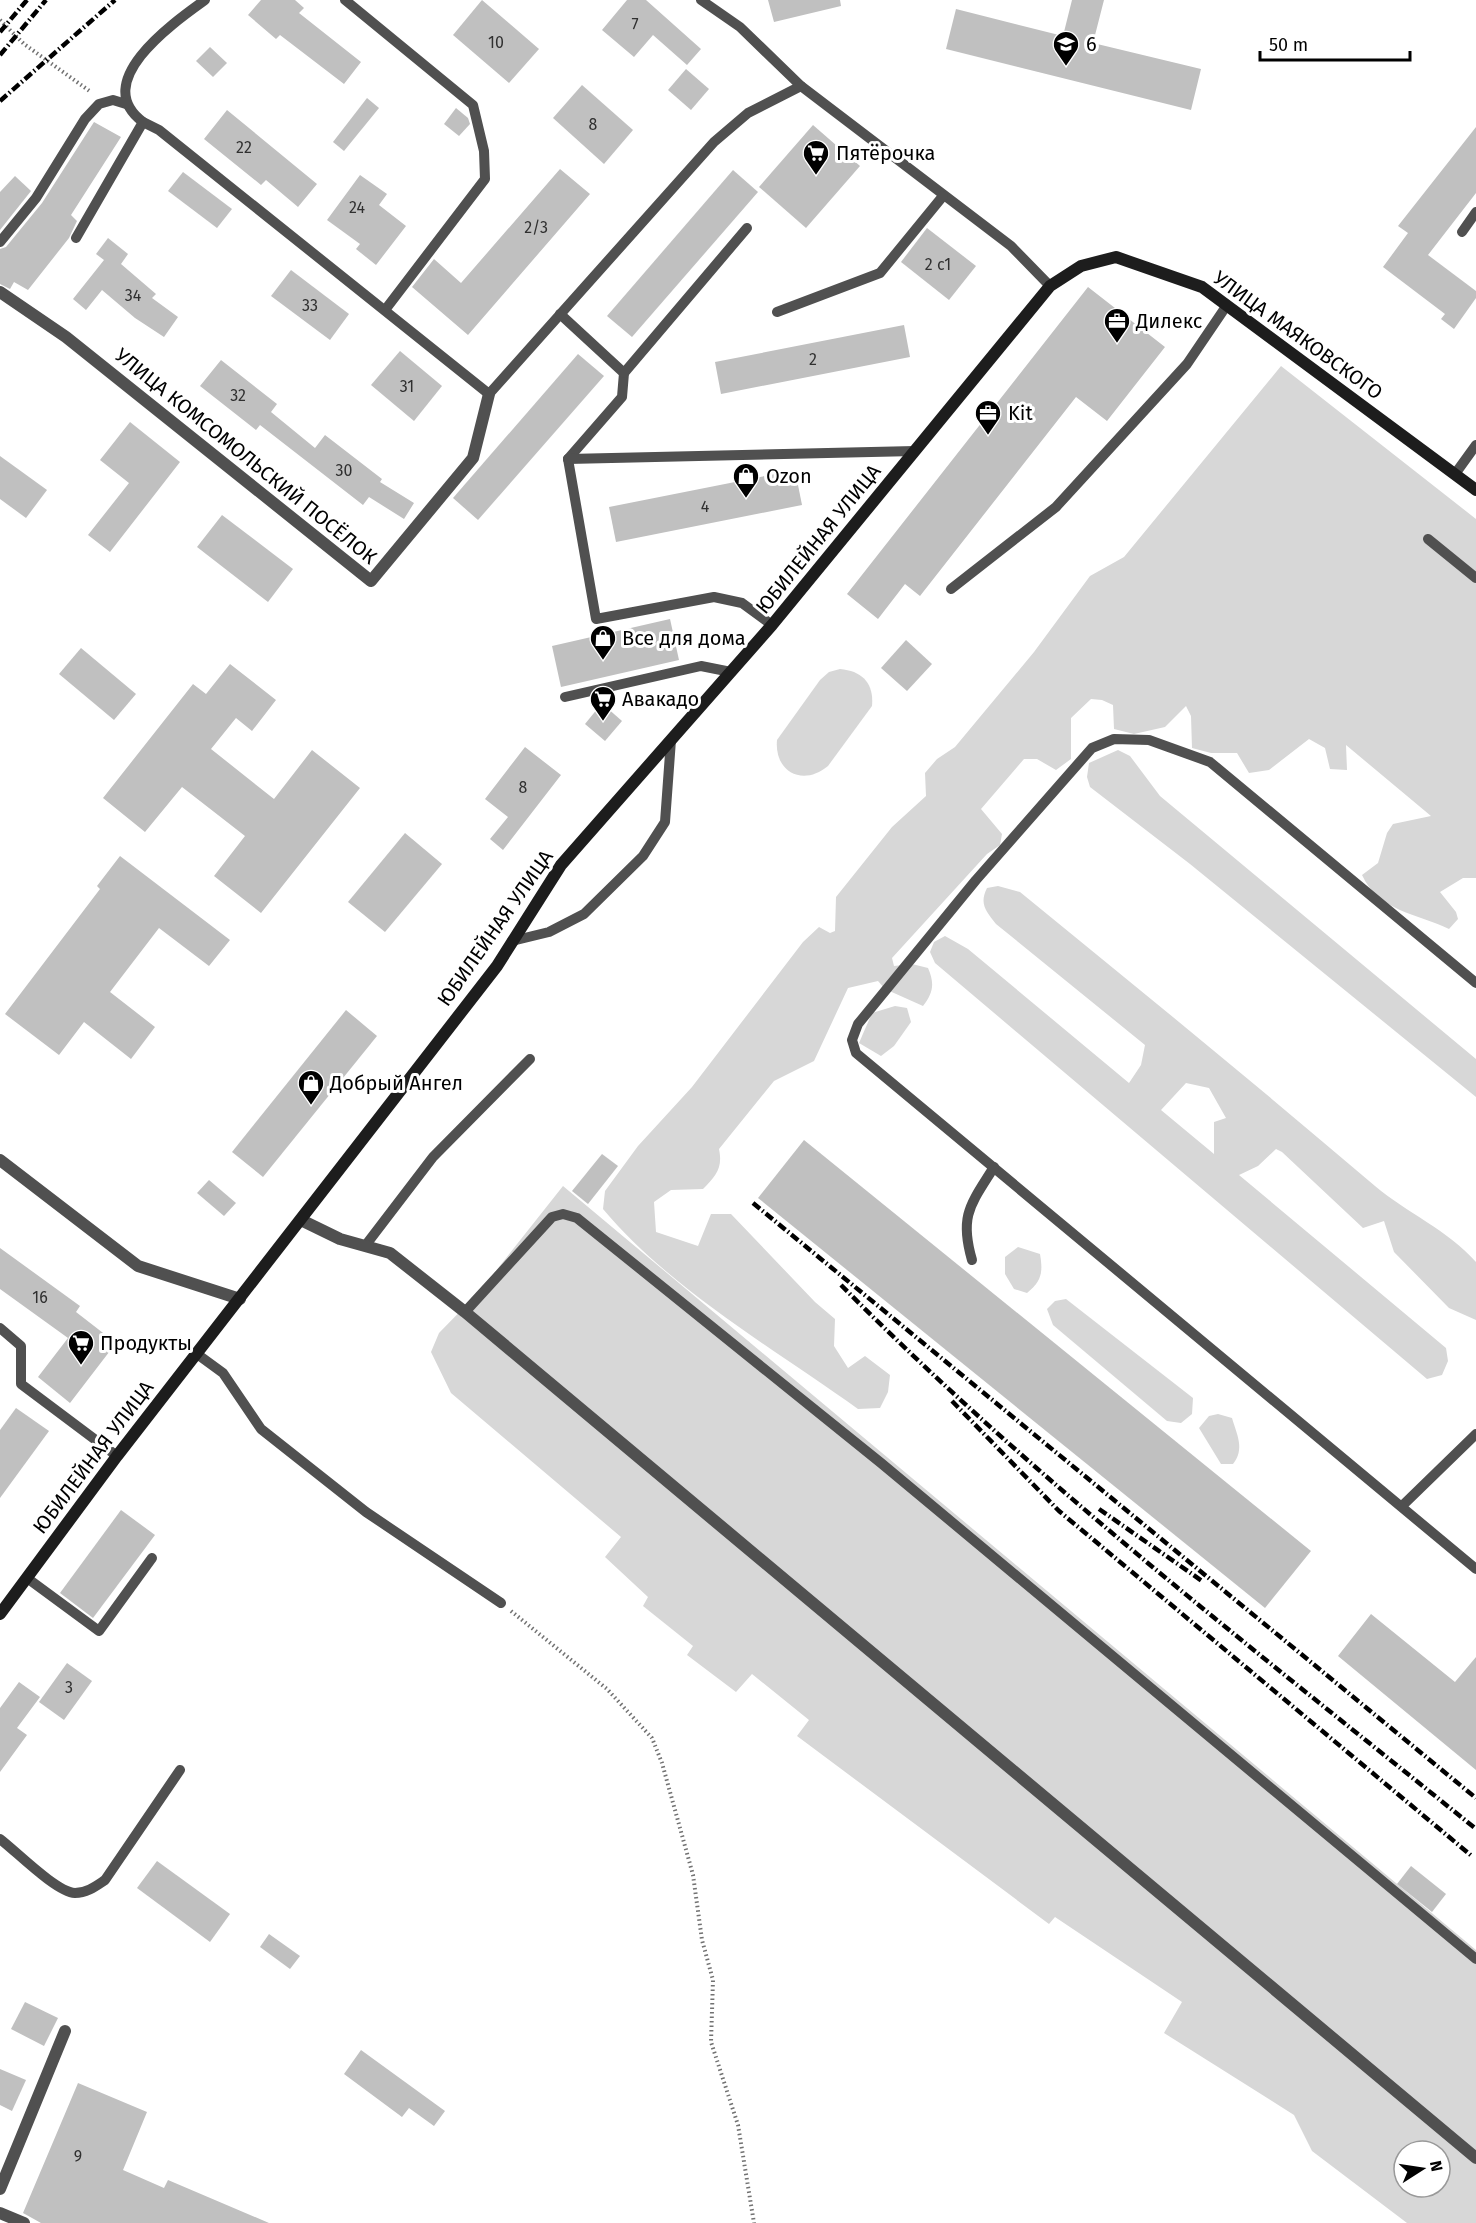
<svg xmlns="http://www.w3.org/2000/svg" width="1476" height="2223" font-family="'Fira Sans',sans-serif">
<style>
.green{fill:#d7d7d7;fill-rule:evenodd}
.building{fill:#c0c0c0}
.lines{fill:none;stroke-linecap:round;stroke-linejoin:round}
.path{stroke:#727272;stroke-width:4;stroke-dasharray:1.5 3;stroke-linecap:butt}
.lane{stroke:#505050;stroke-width:10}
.street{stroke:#505050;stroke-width:12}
.secondary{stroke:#1d1d1d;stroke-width:12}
.rail{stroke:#000;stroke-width:4.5;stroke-dasharray:9 3 1.5 3;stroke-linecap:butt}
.labels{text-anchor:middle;stroke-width:6;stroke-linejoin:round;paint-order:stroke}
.number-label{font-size:16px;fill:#303030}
.poi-label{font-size:20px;fill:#000;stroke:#fff;text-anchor:start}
.street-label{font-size:20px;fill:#000;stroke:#fff}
</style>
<rect width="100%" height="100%" fill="#fff"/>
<g class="green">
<path d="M1281 366 1476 519V878H1463L1440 892 1456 912 1458 919 1449 929C1418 914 1378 911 1362 875L1378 863 1387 833 1393 824 1431 816 1346 745 1347 770 1330 769 1325 748 1309 739 1269 770 1249 773 1237 753H1211L1192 748 1191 716 1186 706 1165 727 1134 734 1114 729 1113 705 1102 700 1091 699 1071 718V759L1056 770 1037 759H1024L981 809 1002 834 1000 845 987 854 892 958 894 966 912 964 928 968C935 984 933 993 923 1006L885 989 878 981 848 988 814 1061 774 1081 719 1149C723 1168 716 1176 703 1189L671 1190 654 1202 656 1232 698 1246 711 1214H731L815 1302 835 1319 834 1346 848 1368 865 1356 890 1375 888 1392 880 1408 858 1409C774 1349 669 1288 603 1209L605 1191 638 1146 692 1087 803 942 819 927 830 933 835 931 836 897 892 827 926 796 925 773 937 759 955 747 1034 652 1090 576 1124 557Z"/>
<path d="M840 669C863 671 874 684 872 706L828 766C803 787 774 772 777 740L820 680 829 672Z"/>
<path d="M1118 750 1130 756 1160 796 1476 1059V1097L1190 864 1090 787 1087 777 1089 763Z"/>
<path d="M998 886 1020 892C1139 989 1258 1086 1375 1186 1407 1213 1448 1230 1476 1262V1320L1449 1308 1394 1252 1384 1221 1363 1228 1282 1152 1276 1149 1258 1166 1239 1175 1446 1348 1448 1361 1442 1375 1427 1379 935 963 930 952 934 942 945 936 968 949 1129 1083 1141 1065 1145 1045 996 924C986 911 979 904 987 888ZM1186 1083 1209 1088 1226 1118 1214 1122V1154L1161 1110Z"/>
<path d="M895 1006 907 1008 911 1022 894 1046 881 1056 859 1043 872 1013Z"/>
<path d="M563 1186 1476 1950V2223H1407L1312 2151 1294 2115 1164 2033 1182 2002 1055 1917 1049 1924 797 1736 809 1720 752 1674 736 1692 687 1655 693 1646 643 1606 648 1597 605 1557 621 1537 451 1393 431 1352 439 1333 480 1291ZM1404 2151H1440V2187H1404Z"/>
<path d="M1018 1247 1040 1254C1043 1272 1042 1281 1027 1293L1014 1289 1005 1274V1257Z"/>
<path d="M1066 1299 1193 1398 1192 1414 1181 1423 1167 1421 1053 1325 1047 1309 1055 1301Z"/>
<path d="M1218 1414 1232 1418C1237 1435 1245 1449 1233 1464H1221L1199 1428 1209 1416Z"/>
</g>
<g class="building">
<path d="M261 0H295L304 8 299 13 361 62 344 84 280 35 276 39 248 15Z"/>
<path d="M482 0 539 49 509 83 453 35Z"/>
<path d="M627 0H646L701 49 687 65 653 35 634 57 602 30Z"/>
<path d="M768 0H840L841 6 774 22Z"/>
<path d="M1072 0H1104L1093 43 1201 69 1191 110 946 49 956 9 1063 36Z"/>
<path d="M210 47 227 63 213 77 196 61Z"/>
<path d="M686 69 709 89 691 110 668 90Z"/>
<path d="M582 85 633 130 604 164 553 118Z"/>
<path d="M367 98 379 108 344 151 333 142Z"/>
<path d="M456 108 468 118 470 124 459 136 444 124Z"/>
<path d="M227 110 317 184 298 207 266 180 261 185 204 139Z"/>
<path d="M94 122 121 137 71 215 77 221 69 238 28 290 14 282 10 289 0 284V249L6 247 42 203Z"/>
<path d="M813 125 860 166 806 228 759 187Z"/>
<path d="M1476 127V193L1428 255 1476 291V298L1454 329 1441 319 1445 314 1383 267 1408 233 1398 226Z"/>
<path d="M560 169 590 194 468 335 412 287 434 259 461 283Z"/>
<path d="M733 170 758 192 632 337 607 316Z"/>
<path d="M183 172 232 209 217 228 168 191Z"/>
<path d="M360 175 387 194 379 205 406 226 376 265 356 249 360 244 327 220Z"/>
<path d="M15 176 31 191 0 230V192Z"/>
<path d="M927 228 976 266 949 300 901 262Z"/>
<path d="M108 238 128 254 121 264 156 294 152 298 178 317 164 337 135 318 102 290 86 310 73 299 104 260 96 254Z"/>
<path d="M291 270 349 314 330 340 271 296Z"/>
<path d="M1088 287 1165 347 1107 421 1076 397 920 596 905 584 878 619 847 594Z"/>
<path d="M904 325 910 357 721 394 715 362Z"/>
<path d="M400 351 442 386 414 421 371 385Z"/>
<path d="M578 354 604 376 478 520 453 498Z"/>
<path d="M221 360 277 404 271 412 315 448 325 435 382 479 380 482 414 503 404 519 369 497 363 505 260 425 256 430 200 386Z"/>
<path d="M130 422 180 462 110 552 88 535 129 483 100 460Z"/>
<path d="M0 456 47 490 26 518 0 499Z"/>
<path d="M795 470 802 505 616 542 609 507Z"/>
<path d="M222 515 293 569 268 602 197 547Z"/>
<path d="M670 619 679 660 561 687 552 646Z"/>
<path d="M906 640 932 664 907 691 881 668Z"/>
<path d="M81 648 136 694 114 720 59 674Z"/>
<path d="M230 664 276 700 252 731 236 718 211 749 274 799 312 750 360 788 261 913 214 876 245 836 182 787 145 832 103 798 193 684 206 694Z"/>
<path d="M606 707 622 721 605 741 585 724 598 708Z"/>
<path d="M525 747 561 775 503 850 490 839 508 817 485 799Z"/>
<path d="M405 833 442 864 385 932 348 902Z"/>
<path d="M120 856 230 940 209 966 159 928 110 992 155 1027 131 1059 84 1022 59 1055 5 1014 100 889 97 886Z"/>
<path d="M346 1010 377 1036 263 1177 232 1152Z"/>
<path d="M804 1140 1311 1551 1265 1608 758 1198Z"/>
<path d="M602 1154 618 1166 588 1204 572 1191Z"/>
<path d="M209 1180 236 1203 224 1216 197 1193Z"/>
<path d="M0 1248 80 1306 76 1312 116 1343 70 1403 38 1377 68 1338 0 1289Z"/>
<path d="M16 1408 49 1431 0 1498V1430Z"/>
<path d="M121 1510 155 1535 93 1618 60 1593Z"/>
<path d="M1371 1614 1455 1682 1476 1657V1770L1338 1656Z"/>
<path d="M67 1663 92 1681 64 1720 39 1702Z"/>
<path d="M19 1682 40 1697 17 1728 27 1735 0 1772V1708Z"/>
<path d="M157 1861 230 1914 210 1942 137 1888Z"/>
<path d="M1411 1866 1446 1894 1432 1912 1397 1884Z"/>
<path d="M269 1934 300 1956 290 1969 260 1947Z"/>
<path d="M25 2002 58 2018 44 2046 11 2029Z"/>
<path d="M361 2050 445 2111 434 2126 409 2108 402 2117 344 2074Z"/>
<path d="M0 2069 26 2080 12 2111 0 2105Z"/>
<path d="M78 2083 147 2112 123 2170 164 2188 168 2180 269 2223H41L23 2213Z"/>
</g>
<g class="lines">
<g class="path">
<path d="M0 20 24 44 91 92"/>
<path d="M511 1611 607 1689 652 1738 662 1763 693 1875 702 1940 713 1980 711 2042 738 2125 754 2223"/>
</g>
<g class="lane">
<path d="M345 0 473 105 484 151 485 179 385 310"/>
<path d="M701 0 740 27 801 86 1011 246 1050 286"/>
<path d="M143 122C89 82 173 23 205 0"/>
<path d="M1462 232 1476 212"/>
<path d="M76 238 143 122 159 130 489 394 714 142 748 113 801 86"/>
<path d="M0 242 36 198 85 119 99 104 113 100 126 104"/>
<path d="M777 312 880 273 943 196"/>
<path d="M560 314 624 373 622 397 568 459"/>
<path d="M624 373 747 228"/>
<path d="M568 459 596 619 714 597 742 603 772 625"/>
<path d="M568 459 915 451"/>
<path d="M1455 474 1476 445"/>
<path d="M1428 539 1476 578"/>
<path d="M951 589 1056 507 1187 364 1227 305"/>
<path d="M565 697 701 666 731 672"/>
<path d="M512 941 549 932 584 914 643 856 665 822 671 740"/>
<path d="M1476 983 1210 762 1149 740 1114 739 1092 748 976 880 858 1024 852 1040 856 1053 1476 1569"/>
<path d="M365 1246 433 1157 530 1059"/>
<path d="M972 1260C959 1215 971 1204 994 1167"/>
<path d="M465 1312 552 1217 563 1214 577 1218 881 1463 1476 1959"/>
<path d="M0 1328 21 1346V1384L117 1456"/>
<path d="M197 1354 223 1373 261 1429 366 1512 501 1603"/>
<path d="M1402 1506 1476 1434"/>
<path d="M27 1578 99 1631 152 1558"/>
<path d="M0 1839C16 1851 56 1892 75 1893 87 1893 96 1886 105 1880L180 1770"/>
</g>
<g class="street">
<path d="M0 292 66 337 371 581 473 458 489 394"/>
<path d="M0 1160 138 1266 240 1299"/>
<path d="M301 1220 340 1239 390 1253 465 1312 1476 2158"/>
<path d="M0 2189 65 2031"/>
<path d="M0 2213 24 2223"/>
</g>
<path class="secondary" d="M0 1614 117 1456 497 966 561 865 772 625 1050 286 1081 266 1116 257 1202 287 1476 490"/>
<g class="rail">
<path d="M0 32 27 0"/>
<path d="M0 55 46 0"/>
<path d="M0 101 115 0"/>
<path d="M753 1203 1476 1798"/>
<path d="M841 1285C1037 1483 1260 1654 1476 1829"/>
<path d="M952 1401 1059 1511 1473 1857"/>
<path d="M1099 1509 1202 1581"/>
</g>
</g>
<defs>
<g id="school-pin" transform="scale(1.35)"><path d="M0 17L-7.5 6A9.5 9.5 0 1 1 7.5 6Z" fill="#000" stroke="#fff"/><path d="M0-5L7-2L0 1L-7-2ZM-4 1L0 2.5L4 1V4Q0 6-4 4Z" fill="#fff"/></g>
<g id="supermarket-pin" transform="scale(1.35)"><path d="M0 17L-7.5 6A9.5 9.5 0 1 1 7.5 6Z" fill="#000" stroke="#fff"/><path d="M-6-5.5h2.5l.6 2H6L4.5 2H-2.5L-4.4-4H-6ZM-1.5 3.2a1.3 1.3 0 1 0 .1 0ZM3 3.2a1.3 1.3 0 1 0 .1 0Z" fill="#fff"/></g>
<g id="office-pin" transform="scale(1.35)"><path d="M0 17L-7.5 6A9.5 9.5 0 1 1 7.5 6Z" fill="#000" stroke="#fff"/><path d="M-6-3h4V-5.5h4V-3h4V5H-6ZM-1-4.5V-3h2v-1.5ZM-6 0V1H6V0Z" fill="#fff"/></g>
<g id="shop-pin" transform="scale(1.35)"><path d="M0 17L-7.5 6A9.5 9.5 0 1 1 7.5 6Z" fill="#000" stroke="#fff"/><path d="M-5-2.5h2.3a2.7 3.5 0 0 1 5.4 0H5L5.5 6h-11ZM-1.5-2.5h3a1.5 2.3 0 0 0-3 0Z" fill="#fff"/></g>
</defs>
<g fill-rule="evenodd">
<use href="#school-pin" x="1066" y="44"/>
<use href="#supermarket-pin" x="816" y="153"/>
<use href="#office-pin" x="1117" y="321"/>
<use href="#office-pin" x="988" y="413"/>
<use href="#shop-pin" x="746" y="476"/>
<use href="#shop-pin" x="603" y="638"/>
<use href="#supermarket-pin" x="603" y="699"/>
<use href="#shop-pin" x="311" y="1083"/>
<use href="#supermarket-pin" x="81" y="1343"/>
</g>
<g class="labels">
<g class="number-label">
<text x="635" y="30">7</text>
<text x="496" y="48">10</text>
<text x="593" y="130">8</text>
<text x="244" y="153">22</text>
<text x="357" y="213">24</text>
<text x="536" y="233">2/3</text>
<text x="938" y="270">2 с1</text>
<text x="133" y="301">34</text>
<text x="310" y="311">33</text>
<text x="813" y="365">2</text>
<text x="407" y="392">31</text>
<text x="238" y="401">32</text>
<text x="344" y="476">30</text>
<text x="705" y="512">4</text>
<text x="523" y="793">8</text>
<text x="40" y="1303">16</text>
<text x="69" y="1693">3</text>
<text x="78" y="2162">9</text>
</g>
<g class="poi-label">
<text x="1086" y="51">6</text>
<text x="836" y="160">Пятёрочка</text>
<text x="1136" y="328">Дилекс</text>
<text x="1008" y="420">Kit</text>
<text x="766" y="483">Ozon</text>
<text x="622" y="645">Все для дома</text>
<text x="622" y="706">Авакадо</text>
<text x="330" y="1090">Добрый Ангел</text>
<text x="100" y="1350">Продукты</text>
</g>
<g class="street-label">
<text transform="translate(1298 335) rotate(36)" y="7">УЛИЦА МАЯКОВСКОГО</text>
<text transform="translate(246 456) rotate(39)" y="7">УЛИЦА КОМСОМОЛЬСКИЙ ПОСЁЛОК</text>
<text transform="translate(818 539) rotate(-51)" y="7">ЮБИЛЕЙНАЯ УЛИЦА</text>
<text transform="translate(495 928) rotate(-55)" y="7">ЮБИЛЕЙНАЯ УЛИЦА</text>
<text transform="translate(93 1457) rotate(-53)" y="7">ЮБИЛЕЙНАЯ УЛИЦА</text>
</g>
</g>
<g transform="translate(1422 2169) rotate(78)"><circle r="28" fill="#ffffff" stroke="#999999" stroke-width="1.5"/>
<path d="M0-4.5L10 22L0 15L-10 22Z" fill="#000000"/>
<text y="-9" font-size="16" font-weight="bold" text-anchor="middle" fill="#000000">N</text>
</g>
<path d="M1260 51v9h150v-9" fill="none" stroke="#000000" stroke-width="3"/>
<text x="1269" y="51" font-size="18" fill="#000000" stroke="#ffffff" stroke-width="4.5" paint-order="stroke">50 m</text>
</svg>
